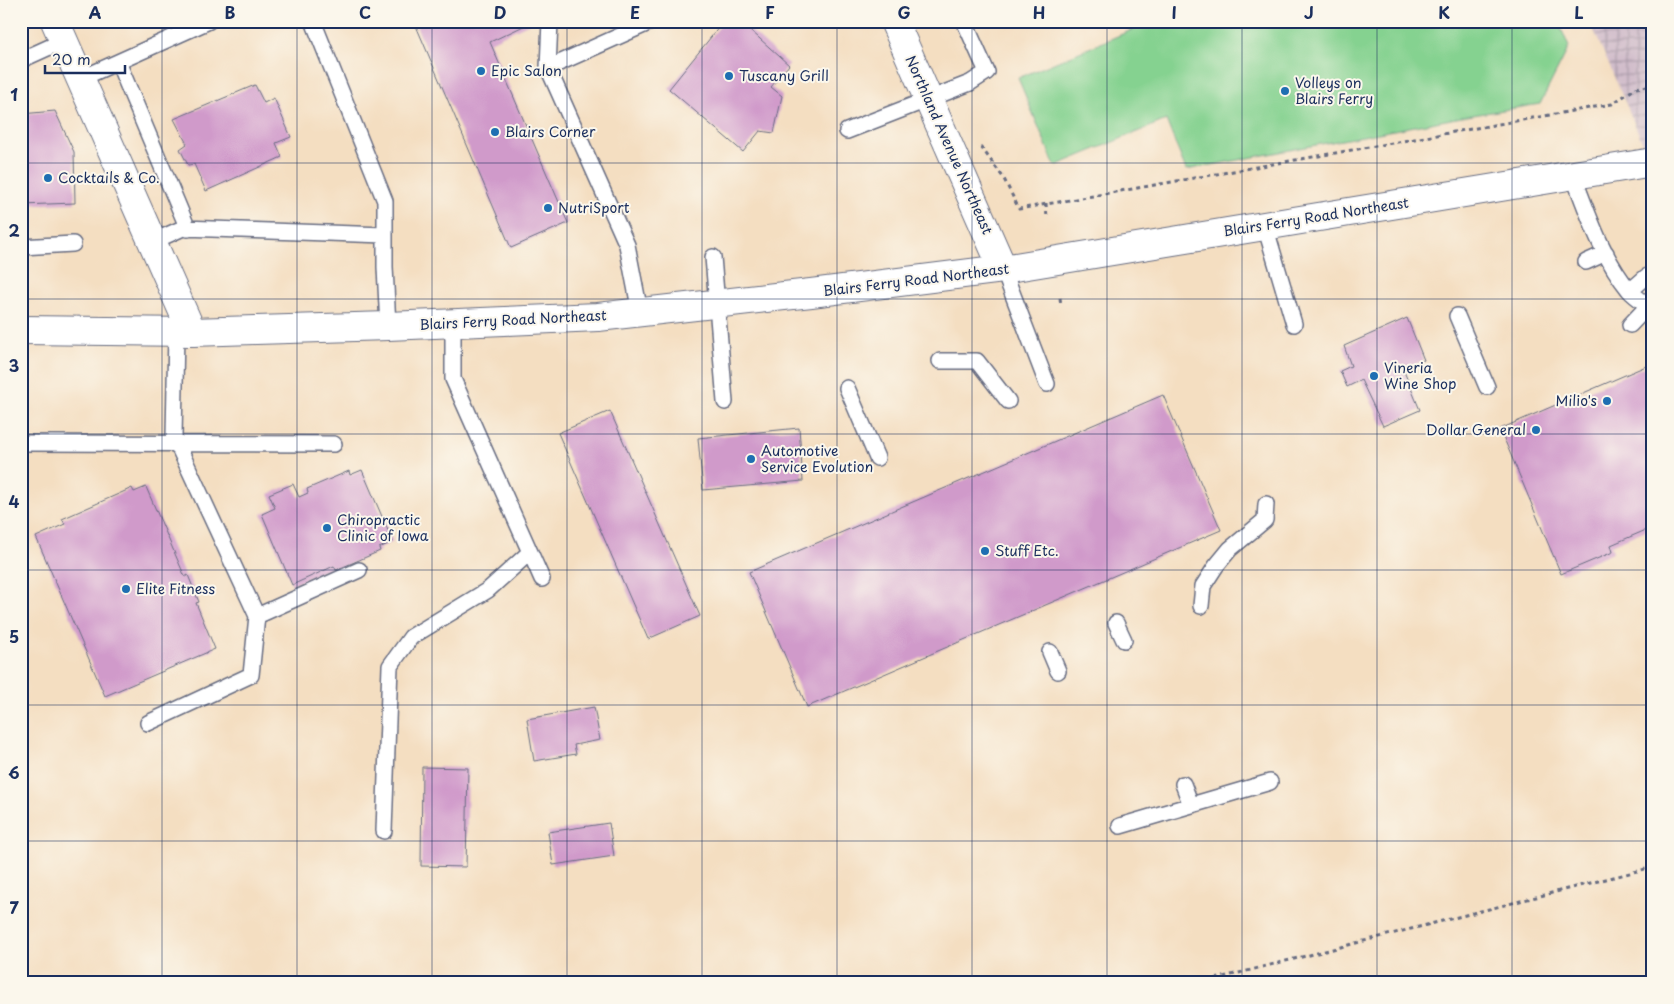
<svg xmlns="http://www.w3.org/2000/svg" width="1674" height="1004" font-family="'Playpen Sans',sans-serif">
<style>
.industrial{fill:url(#industrial-grid)}
.green{fill:#85d290;stroke:#508077}
.building{fill:#d09aca}
.lines{fill:none;stroke-linecap:round;stroke-linejoin:round}
.lane-casing{stroke:#676c81;stroke-width:18}
.street-casing{stroke:#676c81;stroke-width:30}
.secondary-casing{stroke:#676c81;stroke-width:30}
.path{stroke:#676c81;stroke-width:3;stroke-dasharray:4 4;stroke-linecap:butt}
.lane{stroke:#fff;stroke-width:15}
.street{stroke:#fff;stroke-width:28}
.secondary{stroke:#fff;stroke-width:28}
.grid{fill:none;stroke:#1b2f5e;stroke-width:1;stroke-opacity:0.55}
.poi-dot{fill:#1f6fb2;stroke:#fbf7ec;stroke-width:2}
.labels{text-anchor:middle;stroke-width:4;stroke-linejoin:round;paint-order:stroke}
.poi-label{font-size:14px;fill:#1b2f5e;stroke:#fbf7ec;text-anchor:start}
.street-label{font-size:14px;fill:#1b2f5e;stroke:#fbf7ec}
.neatline{fill:none;stroke:#1b2f5e;stroke-width:2}
.grid-label{font-size:16px;text-anchor:middle;font-weight:bold;fill:#1b2f5e}
</style>
<defs>
<pattern id="industrial-grid" width="8" height="8" patternUnits="userSpaceOnUse" patternTransform="scale(1.25)"><rect width="8" height="8" fill="#d1bdcb"/><path d="M0 4h8M4 0v8" fill="none" stroke="#a99aa8"/></pattern>
</defs>
<rect width="100%" height="100%" fill="#fbf7ec"/>
<filter id="ink" filterUnits="userSpaceOnUse"><feTurbulence type="fractalNoise" baseFrequency=".02" numOctaves="2"/><feDisplacementMap in="SourceGraphic" scale="10" xChannelSelector="R" yChannelSelector="G"/><feConvolveMatrix kernelMatrix="1 2 1 2 8 2 1 2 1" color-interpolation-filters="sRGB"/></filter>
<filter id="wash" filterUnits="userSpaceOnUse"><feTurbulence type="fractalNoise" baseFrequency=".0096" numOctaves="4" result="noise"/><feDisplacementMap in="SourceGraphic" scale="20" xChannelSelector="R" yChannelSelector="G"/><feGaussianBlur stdDeviation="1.12" result="paint"/><feColorMatrix in="noise" values="0 0 0 0 0 0 0 0 0 0 0 0 0 0 0 0 0 1.4 0 .05"/><feComposite in="paint" operator="in"/></filter>
<g filter="url(#wash)">
<rect width="100%" height="100%" fill="#f4dec1"/>
<!-- industrial -->
<path class="industrial" d="M 1590,21 L 1653,21 L 1653,162 L 1651,162 Z"/>
<!-- green -->
<path class="green" d="M 1153,21 L 1558,21 L 1569,47 L 1540,104 L 1467,116 L 1186,170 L 1166,120 L 1055,166 L 1018,78 Z"/>
<g id="blocks">
<!-- building -->
<path class="building" d="M 414,21 L 534,21 L 490,42 L 568,223 L 511,248 Z
M 724,21 L 740,21 L 789,65 L 771,87 L 782,96 L 774,133 L 760,131 L 743,152 L 669,89 Z
M 255,85 L 264,103 L 274,98 L 291,137 L 276,143 L 282,157 L 206,191 L 194,164 L 188,165 L 180,149 L 187,144 L 174,119 Z
M 55,111 L 74,152 L 75,203 L 21,205 L 21,114 Z
M 1407,318 L 1424,360 L 1403,369 L 1420,410 L 1383,426 L 1361,380 L 1347,387 L 1340,371 L 1351,366 L 1344,346 Z
M 1653,363 L 1653,527 L 1611,545 L 1613,552 L 1561,574 L 1500,429 Z
M 1163,395 L 1221,530 L 807,707 L 749,572 Z
M 610,411 L 700,616 L 648,639 L 558,433 Z
M 799,428 L 803,481 L 703,490 L 698,438 Z
M 362,470 L 393,542 L 379,548 L 380,551 L 336,570 L 334,566 L 292,585 L 262,514 L 275,508 L 269,494 L 293,484 L 299,497 L 308,493 L 307,489 L 349,471 L 350,475 Z
M 146,487 L 185,577 L 188,575 L 199,602 L 196,603 L 215,649 L 105,696 L 36,537 L 65,524 L 62,519 L 132,488 L 134,492 Z
M 594,707 L 600,740 L 574,745 L 576,754 L 534,761 L 527,719 Z
M 422,767 L 468,768 L 466,867 L 421,866 Z
M 609,823 L 614,856 L 553,865 L 548,832 Z"/>
</g>
</g>
<g filter="url(#ink)">
<use href="#blocks" fill-opacity="0" stroke="#676c81" stroke-width="1"/>
<g class="lines">
<!-- lane casing -->
<g class="lane-casing">
<path id="lane" d="M 313,21 L 385,201 L 385,267 L 388,326
M 21,60 L 63,41
M 118,62 L 188,229
M 548,68 L 550,21
M 80,79 L 209,21
M 847,131 L 970,83 L 987,72 L 964,21
M 1573,175 C 1588,214 1602,257 1629,290 C 1635,297 1645,303 1653,309
M 1265,226 L 1294,324
M 152,242 L 183,228 L 385,235
M 21,247 L 73,244
M 713,257 L 725,402
M 1586,262 L 1606,253
M 1003,269 L 1047,384
M 1630,291 L 1646,277 L 1653,274
M 640,312 L 627,245 L 548,68 L 653,21
M 1457,316 L 1487,387
M 453,323 L 453,379 L 542,579
M 1630,325 L 1648,306
M 940,361 L 977,361 L 1008,401
M 847,388 L 877,458
M 21,443 L 334,444
M 1201,606 L 1203,586 L 1216,566 L 1230,549 L 1265,520 L 1266,504
M 257,616 L 359,570
M 1116,623 L 1124,640
M 1050,652 L 1058,671
M 148,723 L 251,675 L 257,616 L 174,437 L 176,332
M 1183,784 L 1191,805
M 1120,826 L 1270,782
M 384,831 L 390,666 L 411,637 L 488,590 L 530,552"/>
</g>
<!-- street casing -->
<g class="street-casing">
<path id="street" d="M 55,21 L 192,332
M 894,21 L 1003,269"/>
</g>
<!-- secondary casing -->
<g class="secondary-casing">
<path id="secondary" d="M 21,330 L 192,332 L 388,326 L 598,317 L 811,293 L 1003,269 L 1653,162"/>
</g>
<!-- path -->
<path class="path" d="M 981,147 L 1003,177 L 1019,209 L 1612,104 L 1636,88 L 1653,85
M 1046,203 L 1047,219
M 1060,298 L 1061,305
M 1200,983 L 1653,867"/>
<!-- lane -->
<use href="#lane" class="lane"/>
<!-- street -->
<use href="#street" class="street"/>
<!-- secondary -->
<use href="#secondary" class="secondary"/>
</g>
</g>
<!-- grid -->
<path class="grid" d="M 162,21 L 162,983M 297,21 L 297,983M 432,21 L 432,983M 567,21 L 567,983M 702,21 L 702,983M 837,21 L 837,983M 972,21 L 972,983M 1107,21 L 1107,983M 1242,21 L 1242,983M 1377,21 L 1377,983M 1512,21 L 1512,983M 21,163 L 1653,163M 21,299 L 1653,299M 21,434 L 1653,434M 21,570 L 1653,570M 21,705 L 1653,705M 21,841 L 1653,841"/>
<!-- markers -->
<g class="poi-dot">
<circle cx="481" cy="71" r="5"/>
<circle cx="729" cy="76" r="5"/>
<circle cx="1285" cy="91" r="5"/>
<circle cx="495" cy="132" r="5"/>
<circle cx="48" cy="178" r="5"/>
<circle cx="548" cy="208" r="5"/>
<circle cx="1374" cy="376" r="5"/>
<circle cx="1607" cy="401" r="5"/>
<circle cx="1536" cy="430" r="5"/>
<circle cx="751" cy="459" r="5"/>
<circle cx="327" cy="528" r="5"/>
<circle cx="985" cy="551" r="5"/>
<circle cx="126" cy="589" r="5"/>
</g>
<g class="labels">
<!-- poi labels -->
<g class="poi-label">
<text x="491" y="76">Epic Salon</text>
<text x="739" y="81">Tuscany Grill</text>
<text x="1295" y="88">Volleys on<tspan x="1295" dy="16">Blairs Ferry</tspan></text>
<text x="505" y="137">Blairs Corner</text>
<text x="58" y="183">Cocktails &amp; Co.</text>
<text x="558" y="213">NutriSport</text>
<text x="1384" y="373">Vineria<tspan x="1384" dy="16">Wine Shop</tspan></text>
<text x="1597" y="406" text-anchor="end">Milio's</text>
<text x="1526" y="435" text-anchor="end">Dollar General</text>
<text x="761" y="456">Automotive<tspan x="761" dy="16">Service Evolution</tspan></text>
<text x="337" y="525">Chiropractic<tspan x="337" dy="16">Clinic of Iowa</tspan></text>
<text x="995" y="556">Stuff Etc.</text>
<text x="136" y="594">Elite Fitness</text>
</g>
<!-- street labels -->
<g class="street-label">
<text transform="translate(949 145) rotate(66)" y="5">Northland Avenue Northeast</text>
<text transform="translate(1316 217) rotate(-9)" y="5">Blairs Ferry Road Northeast</text>
<text transform="translate(916 280) rotate(-7)" y="5">Blairs Ferry Road Northeast</text>
<text transform="translate(513 320) rotate(-3)" y="5">Blairs Ferry Road Northeast</text>
</g>
</g>
<!-- margin -->
<rect width="1674" height="1004" fill="none" stroke="#fbf7ec" stroke-width="55"/>
<!-- scale -->
<path d="M45 65v8h80v-8" fill="none" stroke="#1b2f5e" stroke-width="2.5"/>
<text x="52" y="65" font-size="15" fill="#1b2f5e" stroke="#fbf7ec" stroke-width="4" paint-order="stroke">20 m</text>
<rect x="28" y="28" width="1618" height="948" class="neatline"/>
<g class="grid-label">
<text x="95" y="19">A</text>
<text x="230" y="19">B</text>
<text x="365" y="19">C</text>
<text x="500" y="19">D</text>
<text x="635" y="19">E</text>
<text x="770" y="19">F</text>
<text x="904" y="19">G</text>
<text x="1039" y="19">H</text>
<text x="1174" y="19">I</text>
<text x="1309" y="19">J</text>
<text x="1444" y="19">K</text>
<text x="1579" y="19">L</text>
<text x="14" y="101">1</text>
<text x="14" y="237">2</text>
<text x="14" y="372">3</text>
<text x="14" y="508">4</text>
<text x="14" y="643">5</text>
<text x="14" y="779">6</text>
<text x="14" y="914">7</text>
</g>
</svg>
